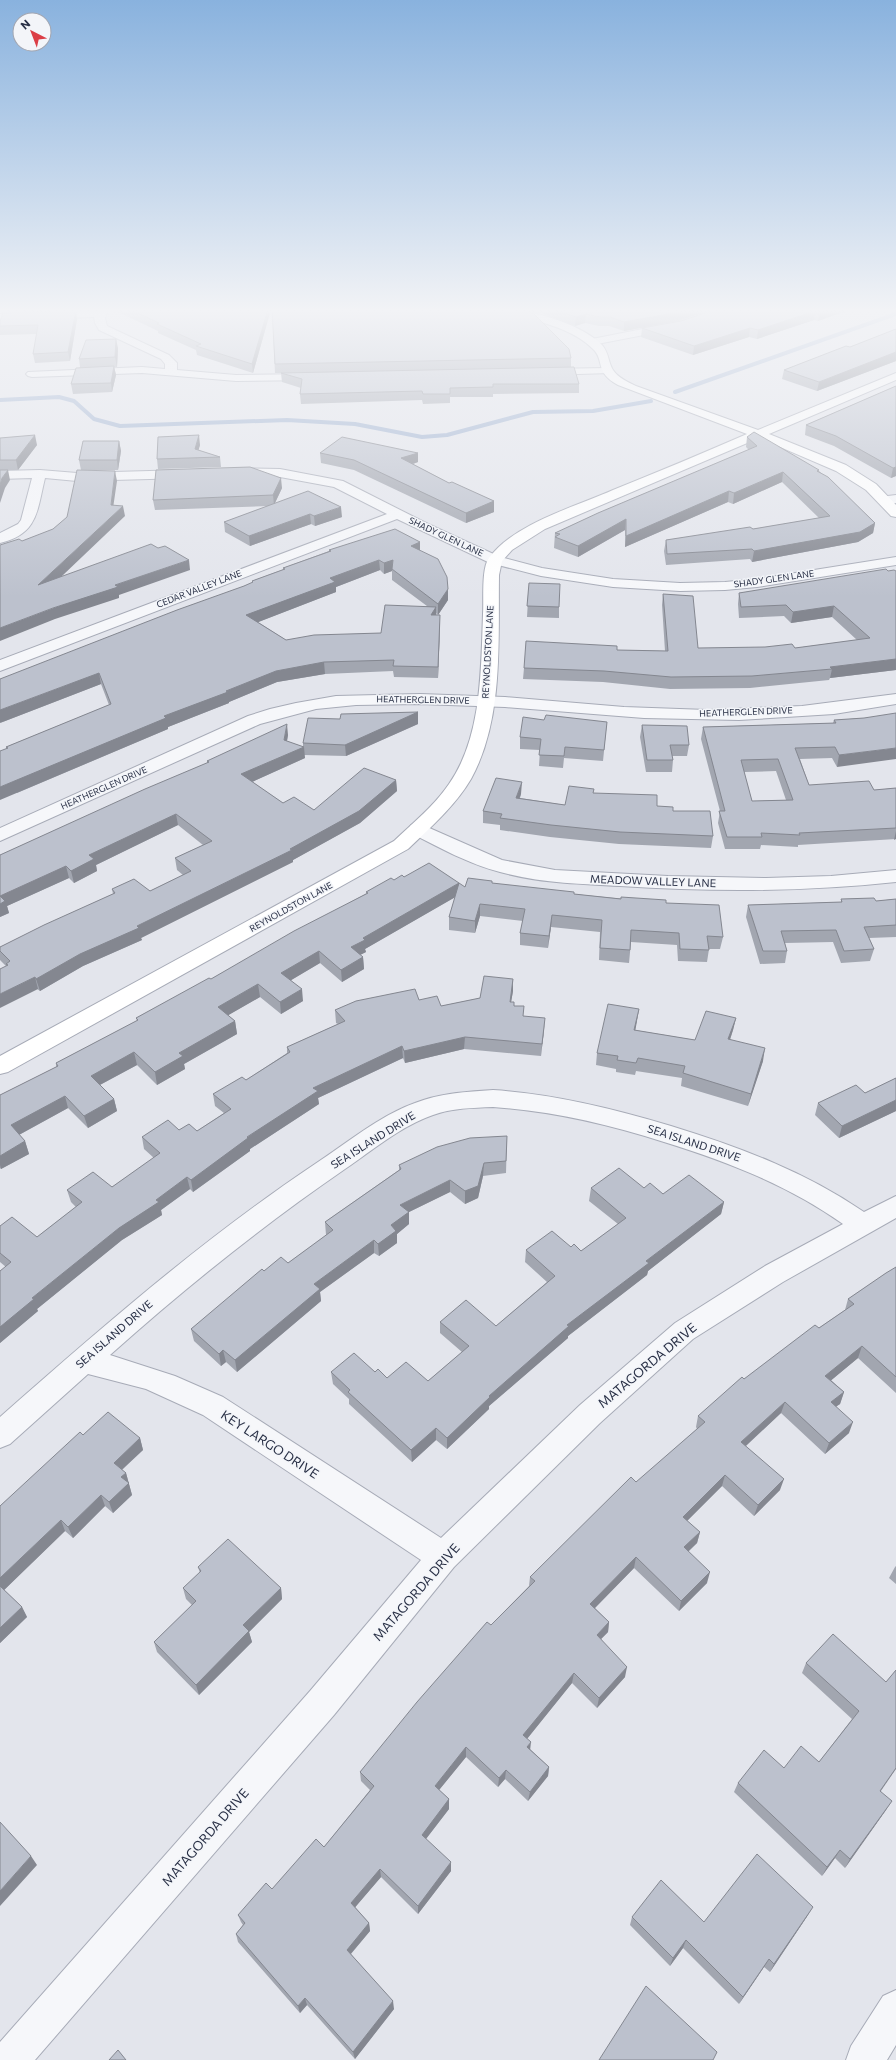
<svg xmlns="http://www.w3.org/2000/svg" width="896" height="2060" font-family="Commissioner,sans-serif">
<style>
.lines{fill:none;stroke-linecap:round;stroke-linejoin:round}
.stream{stroke:#9bafcf;stroke-width:4}
.street-casing{stroke:#a7abb7;stroke-width:2}
.secondary-casing{stroke:#a7abb7;stroke-width:2}
.street{fill:#f6f7fa;fill-rule:evenodd}
.secondary{fill:#fff;fill-rule:evenodd}
.wall{fill:#a2a6b0;fill-rule:evenodd}
.shaded-wall{fill:#848790}
.building{fill:#bcc1cd;stroke:#848790;fill-rule:evenodd}
.labels{text-anchor:middle;stroke-width:3;stroke-linejoin:round;paint-order:stroke}
.far-street-label{font-size:9px;fill:#293046;stroke:#f3f5f9}
.street-label{font-size:11px;fill:#293046;stroke:#f3f5f9}
.near-street-label{font-size:13px;fill:#293046;stroke:#f3f5f9}
</style>
<rect width="100%" height="100%" fill="#e3e5ec"/>
<g class="lines">
<!-- stream -->
<path class="stream" d="M 675,392 L 896,314
M 0,400 L 59,397 L 74,401 L 94,419 L 120,426 L 287,420 L 355,424 L 422,437 L 447,435 L 533,412 L 593,411 L 651,401"/>
<!-- street casing -->
<g class="street-casing">
<path id="street" d="M 98,309 L 108,309 L 105,318 L 107,326 L 169,355 L 177,363 L 177,370 L 236,375 L 312,374 L 318,377 L 312,380 L 236,381 L 142,373 L 32,377 L 28,376 L 26,374 L 28,372 L 142,367 L 165,369 L 165,364 L 161,359 L 99,330 L 95,323 L 94,317 L 0,320 L 0,314 L 97,311 Z
M 718,309 L 733,309 L 732,311 L 680,328 L 592,345 L 587,342 L 592,339 L 678,322 Z
M 607,368 L 613,371 L 611,373 L 546,375 L 540,372 L 546,369 Z
M 236,468 L 280,469 L 343,481 L 426,523 L 500,557 L 542,568 L 613,579 L 680,583 L 725,582 L 757,579 L 896,557 L 896,565 L 757,587 L 725,590 L 680,591 L 613,587 L 541,576 L 490,563 L 397,519 L 0,671 L 0,660 L 387,514 L 334,487 L 280,477 L 231,475 L 229,472 Z
M 40,470 L 77,473 L 186,470 L 193,474 L 186,478 L 77,481 L 45,478 C 37,511 38,534 0,543 L 0,533 L 18,524 L 21,520 L 32,478 L 0,479 L 0,471 Z
M 896,495 L 896,503 L 884,504 L 877,500 L 879,497 Z
M 420,694 L 505,697 L 624,707 L 707,710 L 802,706 L 896,694 L 896,704 L 834,714 L 739,720 L 644,718 L 505,707 L 420,704 L 356,705 L 316,709 L 260,724 L 0,841 L 0,828 L 248,716 L 270,709 L 296,703 L 336,696 Z
M 418,823 L 502,860 L 555,870 L 668,876 L 766,878 L 831,876 L 896,870 L 896,882 C 804,892 712,892 620,886 C 580,884 539,883 500,872 C 469,864 440,848 411,833 L 409,829 L 411,825 Z
M 493,1090 C 554,1094 612,1108 671,1126 C 739,1147 804,1171 864,1212 L 896,1196 L 896,1218 L 783,1282 L 693,1339 L 600,1423 L 454,1567 L 334,1715 L 35,2060 L 0,2060 L 0,2042 L 310,1691 L 421,1560 L 203,1415 L 146,1389 L 88,1374 L 10,1444 L 0,1448 L 0,1417 C 101,1328 203,1239 315,1164 C 347,1143 379,1116 415,1103 C 440,1093 466,1092 493,1090 ZM 493,1107 C 552,1111 608,1124 664,1142 C 728,1162 788,1185 843,1224 L 765,1266 L 675,1323 L 580,1405 L 441,1538 L 223,1397 L 175,1376 L 110,1355 C 185,1288 262,1226 345,1169 C 373,1150 401,1126 433,1115 C 451,1108 473,1108 493,1107 Z
M 896,1990 L 896,2045 L 887,2060 L 846,2060 L 851,2046 L 883,1996 Z"/>
</g>
<!-- secondary casing -->
<g class="secondary-casing">
<path id="secondary" d="M 502,309 C 530,309 582,324 602,345 C 609,353 608,362 613,370 C 618,378 628,382 636,386 L 758,430 L 896,373 L 896,380 L 769,434 L 846,465 L 876,484 L 896,505 L 896,517 L 891,516 L 866,490 L 836,471 L 759,438 L 545,529 L 512,550 L 502,561 L 499,575 C 498,641 504,719 471,779 C 455,806 430,828 408,849 L 8,1072 L 0,1074 L 0,1056 L 394,841 C 413,823 434,806 449,784 C 482,737 481,670 483,614 C 484,601 481,568 489,558 C 515,523 575,507 613,490 C 658,472 703,453 747,434 L 618,385 C 594,372 605,360 593,349 C 570,326 533,321 503,311 Z"/>
</g>
<!-- street -->
<use href="#street" class="street"/>
<!-- secondary -->
<use href="#secondary" class="secondary"/>
</g>
<!-- wall -->
<path class="wall" d="M 7,309 L 79,309 L 79,310 L 7,312 Z
M 112,309 L 271,309 L 253,373 L 197,355 L 196,350 L 158,333 L 158,331 Z
M 272,309 L 713,309 L 678,321 L 624,331 L 609,326 L 599,326 L 585,323 L 575,326 L 541,313 L 531,312 L 571,358 L 571,367 L 579,384 L 579,393 L 493,394 L 493,397 L 450,397 L 450,403 L 423,404 L 422,400 L 301,404 L 300,394 L 301,388 L 282,382 L 281,373 L 275,373 Z
M 717,309 L 851,309 L 818,321 L 814,320 L 757,339 L 749,337 L 693,355 L 641,337 L 642,328 L 681,321 Z
M 76,310 L 77,319 L 70,361 L 35,363 L 33,354 L 37,334 L 0,335 L 0,321 Z
M 896,329 L 896,361 L 817,391 L 782,379 L 784,370 L 850,347 Z
M 118,348 L 117,367 L 114,367 L 116,375 L 112,392 L 73,394 L 71,384 L 80,367 L 79,359 Z
M 896,386 L 896,476 L 891,478 L 834,446 L 805,435 L 806,425 Z
M 747,437 L 819,471 L 875,523 L 873,533 L 858,542 L 752,562 L 750,559 L 666,565 L 664,551 L 666,540 L 753,529 L 819,518 L 782,482 L 733,504 L 728,502 L 625,547 L 625,530 L 578,557 L 554,548 L 555,533 L 749,450 L 746,447 Z
M 0,438 L 37,445 L 18,470 L 0,470 Z
M 119,441 L 121,451 L 118,470 L 81,470 L 79,460 Z
M 200,445 L 198,450 L 220,457 L 221,467 L 158,469 L 157,459 Z
M 320,453 L 418,453 L 418,462 L 413,464 L 449,483 L 494,501 L 494,512 L 466,523 L 354,470 L 321,463 Z
M 282,488 L 275,503 L 342,517 L 315,526 L 311,524 L 250,546 L 225,532 L 224,522 L 269,506 L 155,510 L 153,500 Z
M 420,542 L 420,550 L 448,600 L 438,615 L 436,613 L 440,626 L 438,678 L 394,677 L 393,671 L 325,674 L 277,682 L 229,702 L 229,703 L 168,727 L 168,729 L 17,793 L 6,747 L 109,705 L 101,684 L 0,723 L 244,586 L 252,583 L 252,581 L 284,569 L 283,568 L 329,551 L 329,550 ZM 380,570 L 384,574 L 392,571 L 392,580 L 427,606 L 381,633 L 286,640 L 258,622 L 336,592 L 336,587 Z
M 888,571 L 896,571 L 896,670 L 830,678 L 829,680 L 750,688 L 670,689 L 603,682 L 523,679 L 524,668 L 617,650 L 665,651 L 662,605 L 663,594 L 698,648 L 795,648 L 857,640 L 832,617 L 791,623 L 784,616 L 739,618 L 738,604 L 739,593 Z
M 529,583 L 559,607 L 559,618 L 527,617 Z
M 418,712 L 418,724 L 346,756 L 304,755 L 305,758 L 252,782 L 283,803 L 314,810 L 396,780 L 397,791 L 360,823 L 293,860 L 293,862 L 141,938 L 142,940 L 83,966 L 40,991 L 6,966 L 0,960 L 0,947 L 113,894 L 112,889 L 150,891 L 183,875 L 177,870 L 175,858 L 203,845 L 178,825 L 96,865 L 97,871 L 74,883 L 69,878 L 7,906 L 9,913 L 0,917 L 0,855 L 207,763 L 207,761 L 288,735 L 287,741 L 303,747 L 303,743 L 340,719 Z
M 864,718 L 837,767 L 832,758 L 800,759 L 809,785 L 874,790 L 896,788 L 896,839 L 798,845 L 798,847 L 761,845 L 760,849 L 725,849 L 718,823 L 720,811 L 701,739 L 703,727 L 833,723 L 834,720 ZM 776,771 L 786,800 L 752,801 L 744,772 Z
M 544,720 L 607,722 L 603,761 L 564,758 L 563,768 L 539,766 L 540,750 L 520,749 L 520,737 Z
M 642,725 L 689,745 L 687,756 L 672,756 L 673,760 L 672,772 L 646,772 L 640,737 Z
M 594,793 L 657,806 L 673,811 L 713,836 L 711,848 L 619,844 L 550,837 L 500,830 L 500,825 L 483,823 L 483,811 L 521,794 L 520,798 L 565,805 Z
M 404,877 L 465,887 L 492,883 L 574,894 L 666,903 L 723,937 L 720,949 L 709,949 L 707,962 L 678,961 L 677,945 L 631,942 L 629,963 L 599,960 L 600,932 L 551,927 L 548,948 L 520,945 L 520,933 L 523,921 L 480,916 L 475,933 L 449,930 L 449,917 L 455,897 L 365,949 L 366,952 L 360,955 L 363,957 L 364,969 L 342,982 L 320,963 L 291,980 L 303,1001 L 281,1014 L 260,997 L 228,1015 L 235,1021 L 237,1034 L 184,1064 L 185,1069 L 157,1085 L 137,1065 L 100,1085 L 114,1099 L 117,1111 L 88,1128 L 68,1108 L 19,1135 L 25,1141 L 29,1154 L 1,1169 L 0,1168 L 0,1095 L 56,1067 L 56,1063 L 137,1021 L 136,1018 L 211,979 L 367,893 L 366,892 L 394,880 Z
M 841,899 L 876,901 L 896,899 L 896,937 L 869,938 L 874,949 L 870,961 L 841,963 L 833,942 L 785,943 L 787,951 L 785,963 L 760,964 L 746,917 L 748,905 L 841,902 Z
M 513,979 L 513,991 L 511,1002 L 523,1016 L 544,1030 L 541,1056 L 464,1049 L 405,1063 L 403,1058 L 318,1098 L 319,1104 L 250,1149 L 250,1151 L 193,1192 L 190,1189 L 161,1210 L 162,1215 L 122,1240 L 37,1309 L 38,1311 L 0,1343 L 0,1271 L 6,1267 L 0,1262 L 0,1226 L 37,1237 L 76,1207 L 71,1202 L 67,1190 L 112,1187 L 154,1158 L 144,1149 L 142,1137 L 179,1130 L 197,1131 L 224,1113 L 215,1106 L 213,1094 L 246,1080 L 287,1053 L 287,1047 L 338,1024 L 336,1023 L 335,1010 L 419,1000 L 441,1006 L 480,998 Z
M 639,1009 L 635,1030 L 695,1040 L 736,1018 L 733,1030 L 730,1040 L 763,1061 L 748,1106 L 681,1086 L 682,1078 L 636,1071 L 635,1075 L 616,1072 L 616,1069 L 596,1065 L 597,1053 Z
M 896,1078 L 896,1111 L 839,1138 L 815,1115 L 818,1103 L 865,1093 Z
M 507,1136 L 506,1173 L 483,1176 L 478,1198 L 465,1204 L 450,1192 L 409,1212 L 409,1224 L 397,1234 L 397,1243 L 379,1256 L 374,1253 L 320,1292 L 321,1301 L 237,1372 L 226,1362 L 221,1366 L 194,1341 L 191,1329 L 264,1271 L 288,1263 L 327,1235 L 326,1235 L 325,1222 L 399,1170 L 399,1165 Z
M 591,1188 L 644,1188 L 663,1194 L 724,1202 L 721,1214 L 648,1271 L 647,1275 L 568,1336 L 568,1338 L 489,1406 L 489,1409 L 447,1449 L 436,1440 L 412,1462 L 349,1404 L 349,1399 L 333,1384 L 331,1372 L 375,1372 L 387,1378 L 428,1381 L 462,1352 L 440,1333 L 440,1322 L 496,1326 L 547,1282 L 525,1262 L 526,1250 L 571,1247 L 581,1251 L 618,1224 L 589,1201 Z
M 896,1267 L 896,1393 L 858,1358 L 831,1380 L 844,1392 L 840,1404 L 836,1406 L 849,1433 L 825,1454 L 781,1413 L 746,1446 L 780,1490 L 754,1516 L 722,1486 L 687,1521 L 700,1532 L 697,1543 L 688,1552 L 707,1583 L 679,1611 L 634,1568 L 595,1608 L 609,1622 L 608,1632 L 601,1639 L 625,1677 L 597,1708 L 572,1683 L 527,1739 L 530,1749 L 549,1767 L 548,1776 L 528,1801 L 505,1779 L 498,1787 L 466,1757 L 439,1790 L 449,1799 L 449,1809 L 426,1839 L 451,1871 L 418,1914 L 381,1877 L 355,1907 L 369,1923 L 370,1931 L 351,1954 L 394,2009 L 355,2059 L 307,2005 L 300,2013 L 238,1942 L 236,1934 L 243,1925 L 241,1922 L 238,1915 L 272,1889 L 324,1847 L 370,1790 L 361,1781 L 360,1772 L 491,1625 L 529,1586 L 530,1577 L 697,1429 L 696,1427 L 698,1416 L 744,1379 L 845,1310 L 848,1299 Z
M 83,1435 L 140,1438 L 143,1450 L 122,1470 L 126,1473 L 132,1495 L 113,1513 L 105,1506 L 73,1538 L 65,1531 L 4,1590 L 22,1607 L 27,1617 L 0,1643 L 0,1506 Z
M 896,1566 L 896,1584 L 889,1578 L 895,1567 Z
M 198,1567 L 281,1588 L 282,1599 L 249,1632 L 252,1642 L 199,1695 L 157,1652 L 154,1642 L 192,1605 L 186,1599 L 183,1588 L 200,1573 Z
M 806,1663 L 886,1682 L 896,1670 L 896,1769 L 881,1791 L 886,1810 L 845,1868 L 835,1858 L 822,1876 L 734,1792 L 738,1783 L 784,1768 L 819,1762 L 852,1719 L 802,1673 Z
M 808,1915 L 770,1972 L 764,1967 L 739,2004 L 683,1948 L 670,1966 L 630,1925 L 632,1917 L 704,1922 Z"/>
<!-- shaded-wall -->
<path class="shaded-wall" d="M 268,309 L 271,309 L 253,373 L 252,364 Z
M 687,309 L 713,309 L 678,321 L 624,331 L 624,322 Z
M 829,309 L 851,309 L 818,321 L 819,312 Z
M 76,310 L 77,319 L 70,361 L 68,352 Z
M 815,311 L 814,320 L 757,339 L 758,330 Z
M 586,314 L 585,323 L 575,326 L 576,317 Z
M 750,328 L 749,337 L 693,355 L 694,346 Z
M 116,339 L 118,348 L 117,367 L 115,357 Z
M 896,352 L 896,361 L 817,391 L 819,382 Z
M 114,366 L 116,375 L 112,392 L 111,383 Z
M 35,435 L 37,445 L 18,470 L 16,460 Z
M 199,435 L 200,445 L 196,459 L 195,449 Z
M 119,441 L 121,451 L 118,470 L 117,460 Z
M 418,453 L 418,462 L 401,468 L 401,458 Z
M 896,467 L 896,476 L 891,478 L 893,468 Z
M 8,470 L 10,480 L 5,488 L 0,503 L 0,485 L 2,478 Z
M 115,471 L 117,481 L 112,515 L 111,505 Z
M 783,472 L 782,482 L 733,504 L 734,493 Z
M 281,478 L 282,488 L 274,505 L 273,495 Z
M 729,491 L 728,502 L 625,547 L 626,536 Z
M 494,501 L 494,512 L 466,523 L 466,513 Z
M 123,506 L 125,516 L 41,596 L 38,585 Z
M 341,507 L 342,517 L 315,526 L 314,516 Z
M 310,514 L 311,524 L 250,546 L 249,536 Z
M 626,519 L 625,530 L 578,557 L 578,546 Z
M 875,523 L 873,533 L 858,542 L 752,562 L 754,551 Z
M 420,542 L 420,553 L 411,546 Z
M 189,560 L 190,570 L 119,595 L 119,598 L 55,619 L 0,641 L 0,628 L 115,585 Z
M 379,560 L 380,570 L 336,587 L 336,592 L 248,626 L 246,615 L 330,578 Z
M 393,560 L 392,571 L 384,574 L 384,563 Z
M 448,589 L 448,600 L 438,615 L 438,604 Z
M 834,606 L 832,617 L 791,623 L 793,612 Z
M 436,607 L 436,618 L 431,615 Z
M 440,615 L 440,626 L 438,678 L 438,667 Z
M 896,659 L 896,670 L 830,678 L 832,669 L 830,667 Z
M 324,662 L 325,674 L 277,682 L 229,702 L 229,703 L 168,727 L 168,729 L 0,800 L 0,787 L 164,716 L 276,671 Z
M 99,673 L 101,684 L 0,723 L 0,710 Z
M 418,712 L 418,724 L 346,756 L 345,745 Z
M 287,724 L 288,735 L 285,751 L 284,740 Z
M 304,747 L 305,758 L 243,786 L 241,774 Z
M 896,748 L 896,759 L 837,767 L 839,755 Z
M 396,780 L 397,791 L 360,823 L 293,860 L 293,862 L 141,938 L 142,940 L 83,966 L 40,991 L 36,979 L 80,954 L 137,926 L 290,849 Z
M 522,782 L 521,794 L 515,810 L 516,798 Z
M 176,814 L 178,825 L 96,865 L 97,871 L 74,883 L 71,871 L 89,855 Z
M 896,831 L 896,839 L 894,840 Z
M 66,866 L 69,878 L 7,906 L 9,913 L 0,917 L 0,896 Z
M 459,883 L 459,895 L 365,949 L 366,952 L 352,959 L 351,947 L 363,938 Z
M 480,904 L 480,916 L 475,933 L 475,921 Z
M 552,915 L 551,927 L 548,948 L 549,936 Z
M 319,951 L 320,963 L 283,985 L 281,973 Z
M 363,957 L 364,969 L 342,982 L 341,970 Z
M 35,977 L 38,989 L 0,1008 L 0,994 Z
M 513,979 L 513,991 L 509,1014 L 510,1002 Z
M 258,984 L 260,997 L 220,1020 L 218,1007 Z
M 302,989 L 303,1001 L 281,1014 L 280,1002 Z
M 639,1009 L 637,1021 L 633,1043 L 634,1030 Z
M 545,1018 L 544,1030 L 541,1056 L 542,1044 Z
M 736,1018 L 733,1030 L 726,1051 L 728,1039 Z
M 235,1021 L 237,1034 L 184,1064 L 185,1069 L 157,1085 L 155,1072 L 179,1053 Z
M 465,1037 L 464,1049 L 405,1063 L 404,1051 Z
M 402,1046 L 403,1058 L 318,1098 L 319,1104 L 250,1149 L 250,1151 L 193,1192 L 191,1180 L 313,1088 Z
M 765,1048 L 763,1061 L 748,1106 L 751,1094 Z
M 134,1052 L 137,1065 L 94,1088 L 91,1076 Z
M 65,1096 L 68,1108 L 15,1137 L 11,1125 Z
M 114,1099 L 117,1111 L 88,1128 L 84,1116 Z
M 896,1100 L 896,1111 L 839,1138 L 842,1126 Z
M 25,1141 L 29,1154 L 1,1169 L 0,1165 L 0,1156 Z
M 484,1163 L 483,1176 L 478,1198 L 465,1204 L 465,1191 Z
M 187,1177 L 190,1189 L 161,1210 L 162,1215 L 122,1240 L 37,1309 L 38,1311 L 0,1343 L 0,1327 L 32,1298 L 119,1228 L 156,1200 Z
M 450,1180 L 450,1192 L 409,1212 L 409,1224 L 397,1234 L 397,1243 L 379,1256 L 378,1244 L 391,1225 L 400,1205 Z
M 724,1202 L 721,1214 L 648,1271 L 647,1275 L 568,1336 L 568,1338 L 489,1406 L 489,1409 L 447,1449 L 447,1438 L 489,1396 L 567,1325 L 646,1261 Z
M 374,1240 L 374,1253 L 320,1292 L 321,1301 L 237,1372 L 235,1360 L 314,1284 Z
M 862,1346 L 858,1358 L 822,1388 L 825,1376 Z
M 223,1350 L 226,1362 L 221,1366 L 219,1354 Z
M 844,1392 L 840,1404 L 827,1413 L 831,1402 Z
M 785,1402 L 781,1413 L 738,1453 L 741,1442 Z
M 853,1422 L 849,1433 L 825,1454 L 829,1443 Z
M 436,1428 L 436,1440 L 412,1462 L 411,1450 Z
M 140,1438 L 143,1450 L 117,1474 L 114,1463 Z
M 126,1473 L 132,1495 L 113,1513 L 109,1502 L 121,1477 Z
M 725,1475 L 722,1486 L 680,1528 L 683,1517 Z
M 784,1479 L 780,1490 L 754,1516 L 758,1505 Z
M 101,1495 L 105,1506 L 73,1538 L 68,1527 Z
M 61,1520 L 65,1531 L 1,1593 L 0,1591 L 0,1578 Z
M 700,1532 L 697,1543 L 681,1558 L 684,1547 Z
M 636,1557 L 634,1568 L 589,1614 L 590,1604 Z
M 710,1572 L 707,1583 L 679,1611 L 681,1601 Z
M 281,1588 L 282,1599 L 249,1632 L 252,1642 L 199,1695 L 196,1685 L 243,1625 Z
M 22,1607 L 27,1617 L 0,1643 L 0,1628 Z
M 609,1622 L 608,1632 L 595,1645 L 597,1635 Z
M 627,1667 L 625,1677 L 597,1708 L 599,1698 Z
M 574,1673 L 572,1683 L 522,1745 L 523,1735 Z
M 531,1742 L 530,1751 L 527,1747 Z
M 466,1747 L 466,1757 L 435,1795 L 435,1786 Z
M 549,1767 L 548,1776 L 528,1801 L 530,1792 Z
M 506,1770 L 505,1779 L 498,1787 L 499,1778 Z
M 449,1799 L 449,1809 L 422,1844 L 422,1835 Z
M 892,1801 L 886,1810 L 845,1868 L 850,1859 Z
M 840,1850 L 835,1858 L 822,1876 L 827,1867 Z
M 31,1856 L 37,1865 L 0,1906 L 0,1891 Z
M 451,1862 L 451,1871 L 418,1914 L 418,1906 Z
M 380,1869 L 381,1877 L 352,1911 L 351,1903 Z
M 813,1907 L 808,1915 L 770,1972 L 774,1964 Z
M 369,1923 L 370,1931 L 348,1957 L 347,1950 Z
M 686,1940 L 683,1948 L 670,1966 L 673,1958 Z
M 769,1959 L 764,1967 L 739,2004 L 743,1997 Z
M 305,1998 L 307,2005 L 300,2013 L 298,2006 Z
M 393,2001 L 394,2009 L 355,2059 L 353,2052 Z"/>
<!-- building -->
<path class="building" d="M 129,309 L 268,309 L 252,364 L 196,346 L 201,344 L 157,324 L 159,323 Z
M 272,309 L 521,309 L 533,313 L 569,349 L 571,358 L 275,364 Z
M 553,309 L 687,309 L 679,312 L 624,322 L 610,317 L 600,317 L 586,314 L 576,317 Z
M 717,309 L 829,309 L 819,312 L 815,311 L 758,330 L 750,328 L 694,346 L 642,328 L 681,321 Z
M 76,310 L 68,352 L 33,354 L 38,325 L 0,326 L 0,321 L 3,313 Z
M 896,329 L 896,352 L 819,382 L 784,370 L 846,346 L 850,347 Z
M 116,339 L 115,357 L 79,359 L 86,340 Z
M 114,366 L 111,383 L 71,384 L 76,368 Z
M 574,367 L 579,384 L 493,384 L 493,387 L 450,388 L 450,394 L 423,394 L 422,391 L 300,394 L 302,379 L 281,373 Z
M 896,386 L 896,467 L 893,468 L 836,436 L 806,425 Z
M 754,432 L 819,470 L 817,471 L 828,477 L 875,523 L 860,532 L 754,551 L 752,549 L 667,554 L 666,540 L 750,527 L 753,529 L 830,516 L 783,472 L 734,493 L 729,491 L 626,536 L 626,519 L 578,546 L 555,537 L 560,534 L 555,533 L 598,513 L 757,446 L 747,437 Z
M 35,435 L 16,460 L 0,460 L 0,438 Z
M 199,435 L 195,449 L 220,457 L 157,459 L 158,437 Z
M 342,437 L 418,453 L 401,458 L 449,483 L 452,482 L 494,501 L 466,513 L 354,460 L 320,453 Z
M 83,441 L 119,441 L 117,460 L 79,460 Z
M 250,467 L 281,478 L 273,495 L 153,500 L 156,470 Z
M 0,470 L 8,470 L 2,478 L 0,485 Z
M 77,470 L 115,471 L 111,505 L 123,506 L 38,585 L 151,544 L 158,548 L 165,546 L 189,560 L 115,585 L 118,587 L 53,608 L 0,628 L 0,545 L 19,539 L 22,541 L 53,529 L 67,517 Z
M 308,491 L 341,507 L 314,516 L 310,514 L 249,536 L 224,522 Z
M 395,529 L 420,542 L 411,546 L 438,559 L 447,577 L 448,589 L 438,604 L 392,569 L 393,560 L 384,563 L 379,560 L 330,578 L 335,582 L 246,615 L 286,640 L 314,635 L 381,633 L 385,605 L 436,607 L 431,615 L 440,615 L 438,667 L 393,666 L 394,660 L 324,662 L 276,671 L 226,691 L 228,692 L 164,716 L 166,718 L 0,787 L 0,751 L 8,748 L 6,747 L 111,704 L 99,673 L 0,710 L 0,679 L 177,610 L 244,586 L 253,582 L 252,581 L 285,569 L 283,568 L 331,551 L 329,550 Z
M 886,569 L 888,571 L 894,570 L 896,571 L 896,659 L 830,667 L 832,669 L 752,676 L 671,677 L 604,671 L 524,668 L 526,641 L 617,646 L 617,650 L 668,651 L 663,594 L 693,596 L 698,648 L 765,647 L 792,644 L 795,648 L 870,638 L 834,606 L 793,612 L 786,605 L 741,607 L 739,593 Z
M 529,583 L 560,584 L 559,607 L 527,606 Z
M 418,712 L 345,745 L 303,743 L 308,718 L 340,719 L 341,714 Z
M 896,713 L 896,748 L 839,755 L 835,747 L 795,748 L 809,785 L 869,781 L 874,790 L 896,788 L 896,828 L 799,833 L 800,835 L 761,833 L 762,837 L 727,837 L 719,811 L 725,811 L 703,727 L 836,723 L 834,720 L 864,718 ZM 778,759 L 793,800 L 752,801 L 741,760 Z
M 546,715 L 607,722 L 604,750 L 565,747 L 564,756 L 539,755 L 541,739 L 520,737 L 523,717 L 544,720 Z
M 287,724 L 284,740 L 304,747 L 241,774 L 283,803 L 294,797 L 314,810 L 364,768 L 396,780 L 359,811 L 290,849 L 292,850 L 137,926 L 139,928 L 80,954 L 36,979 L 35,977 L 0,994 L 0,969 L 8,965 L 6,964 L 10,961 L 0,951 L 0,947 L 44,925 L 115,893 L 112,889 L 134,879 L 150,891 L 191,871 L 175,858 L 212,841 L 176,814 L 89,855 L 94,859 L 71,871 L 66,866 L 0,896 L 0,855 L 145,789 L 209,762 L 207,761 Z
M 642,725 L 687,726 L 689,745 L 670,745 L 673,760 L 647,760 Z
M 496,778 L 522,782 L 516,798 L 565,805 L 569,786 L 594,789 L 593,793 L 657,795 L 657,806 L 673,807 L 673,811 L 710,811 L 713,836 L 620,832 L 551,825 L 500,818 L 502,814 L 483,811 Z
M 429,863 L 459,883 L 363,938 L 365,940 L 351,947 L 363,957 L 341,970 L 319,951 L 281,973 L 302,989 L 280,1002 L 258,984 L 218,1007 L 235,1021 L 179,1053 L 183,1056 L 155,1072 L 134,1052 L 91,1076 L 114,1099 L 84,1116 L 65,1096 L 11,1125 L 25,1141 L 0,1156 L 0,1095 L 58,1066 L 56,1063 L 138,1020 L 136,1018 L 209,978 L 211,979 L 294,931 L 368,893 L 366,892 L 391,878 L 394,880 L 402,875 L 404,877 Z
M 468,878 L 492,881 L 492,883 L 574,892 L 574,894 L 621,899 L 621,897 L 666,900 L 666,903 L 719,905 L 723,937 L 707,936 L 709,950 L 680,949 L 679,933 L 631,930 L 630,950 L 600,948 L 602,920 L 552,915 L 549,936 L 520,933 L 525,909 L 480,904 L 475,921 L 449,917 L 459,883 L 465,887 Z
M 0,896 L 5,901 L 0,904 Z
M 874,898 L 876,901 L 896,899 L 896,925 L 864,927 L 874,949 L 844,951 L 836,930 L 781,931 L 787,951 L 763,951 L 748,905 L 842,902 L 841,899 Z
M 484,976 L 513,979 L 510,1002 L 514,1002 L 514,1006 L 524,1006 L 523,1016 L 545,1018 L 542,1044 L 465,1037 L 404,1051 L 402,1046 L 313,1088 L 318,1091 L 247,1137 L 248,1138 L 191,1180 L 187,1177 L 156,1200 L 159,1202 L 119,1228 L 32,1298 L 34,1299 L 0,1327 L 0,1271 L 11,1262 L 0,1253 L 0,1226 L 12,1217 L 37,1237 L 82,1202 L 67,1190 L 93,1172 L 112,1187 L 160,1153 L 142,1137 L 168,1120 L 179,1130 L 189,1124 L 197,1131 L 231,1109 L 213,1094 L 242,1077 L 246,1080 L 290,1052 L 287,1047 L 345,1021 L 335,1010 L 356,1001 L 415,989 L 419,1000 L 437,996 L 441,1006 L 480,998 Z
M 608,1004 L 639,1009 L 634,1030 L 695,1040 L 706,1011 L 736,1018 L 728,1039 L 765,1048 L 751,1094 L 683,1073 L 685,1066 L 638,1058 L 636,1063 L 617,1060 L 618,1056 L 597,1053 Z
M 896,1078 L 896,1100 L 842,1126 L 818,1103 L 856,1085 L 865,1093 Z
M 507,1136 L 506,1161 L 484,1163 L 478,1186 L 465,1191 L 450,1180 L 400,1205 L 409,1212 L 391,1225 L 396,1231 L 378,1244 L 374,1240 L 314,1284 L 320,1289 L 235,1360 L 223,1350 L 219,1354 L 191,1329 L 262,1269 L 264,1271 L 281,1257 L 288,1263 L 333,1230 L 325,1222 L 401,1169 L 399,1165 L 437,1147 L 470,1138 Z
M 619,1168 L 644,1188 L 650,1183 L 663,1194 L 689,1175 L 724,1202 L 646,1261 L 649,1263 L 567,1325 L 569,1326 L 489,1396 L 490,1397 L 447,1438 L 436,1428 L 411,1450 L 348,1392 L 350,1390 L 331,1372 L 354,1353 L 375,1372 L 378,1369 L 387,1378 L 406,1362 L 428,1381 L 469,1346 L 440,1322 L 466,1300 L 496,1326 L 555,1276 L 526,1250 L 552,1231 L 571,1247 L 574,1244 L 581,1251 L 626,1218 L 591,1188 Z
M 896,1267 L 896,1377 L 862,1346 L 825,1376 L 844,1392 L 831,1402 L 853,1422 L 829,1443 L 785,1402 L 741,1442 L 784,1479 L 758,1505 L 725,1475 L 683,1517 L 700,1532 L 684,1547 L 710,1572 L 681,1601 L 636,1557 L 590,1604 L 609,1622 L 597,1635 L 627,1667 L 599,1698 L 574,1673 L 523,1735 L 531,1742 L 527,1747 L 549,1767 L 530,1792 L 506,1770 L 499,1778 L 466,1747 L 435,1786 L 449,1799 L 422,1835 L 451,1862 L 418,1906 L 380,1869 L 351,1903 L 369,1923 L 347,1950 L 393,2001 L 353,2052 L 305,1998 L 298,2006 L 236,1934 L 245,1923 L 238,1915 L 266,1883 L 272,1889 L 316,1839 L 324,1847 L 374,1786 L 360,1772 L 417,1702 L 487,1622 L 491,1625 L 535,1581 L 530,1577 L 631,1477 L 636,1482 L 705,1422 L 698,1416 L 742,1377 L 744,1379 L 815,1325 L 819,1328 L 854,1304 L 848,1299 L 886,1273 Z
M 108,1412 L 140,1438 L 114,1463 L 126,1473 L 121,1477 L 129,1483 L 109,1502 L 101,1495 L 68,1527 L 61,1520 L 0,1578 L 0,1506 L 80,1432 L 83,1435 Z
M 228,1539 L 281,1588 L 243,1625 L 249,1631 L 196,1685 L 154,1642 L 196,1601 L 183,1588 L 201,1571 L 198,1567 Z
M 0,1586 L 22,1607 L 0,1628 Z
M 833,1634 L 886,1682 L 896,1670 L 896,1768 L 880,1791 L 892,1801 L 850,1859 L 840,1850 L 827,1867 L 738,1783 L 764,1750 L 784,1768 L 801,1746 L 819,1762 L 859,1711 L 806,1663 Z
M 0,1822 L 31,1856 L 0,1891 Z
M 757,1854 L 813,1907 L 774,1964 L 769,1959 L 743,1997 L 686,1940 L 673,1958 L 632,1917 L 661,1880 L 704,1922 Z
M 646,1986 L 717,2052 L 713,2060 L 599,2060 Z
M 118,2050 L 126,2060 L 109,2060 Z"/>
<!-- sky -->
<linearGradient id="sky" x2="0" y2="1"><stop stop-color="#89b2de"/><stop offset="0.52" stop-color="#f2f3f6"/><stop offset="1" stop-color="#f2f3f6" stop-opacity="0"/></linearGradient>
<rect width="896" height="597" fill="url(#sky)"/>
<g class="labels">
<!-- far-street labels -->
<g class="far-street-label">
<text transform="translate(446 537) rotate(25)" y="3">SHADY GLEN LANE</text>
<text transform="translate(774 579) rotate(-8)" y="3">SHADY GLEN LANE</text>
<text transform="translate(199 589) rotate(-21)" y="3">CEDAR VALLEY LANE</text>
<text transform="translate(488 652) rotate(-87)" y="3">REYNOLDSTON LANE</text>
<text transform="translate(423 700) rotate(1)" y="3">HEATHERGLEN DRIVE</text>
<text transform="translate(746 712) rotate(-2)" y="3">HEATHERGLEN DRIVE</text>
<text transform="translate(104 788) rotate(-24)" y="3">HEATHERGLEN DRIVE</text>
<text transform="translate(291 907) rotate(-29)" y="3">REYNOLDSTON LANE</text>
</g>
<!-- street labels -->
<g class="street-label">
<text transform="translate(653 881) rotate(2)" y="4">MEADOW VALLEY LANE</text>
<text transform="translate(373 1140) rotate(-32)" y="4">SEA ISLAND DRIVE</text>
<text transform="translate(694 1143) rotate(18)" y="4">SEA ISLAND DRIVE</text>
<text transform="translate(114 1334) rotate(-41)" y="4">SEA ISLAND DRIVE</text>
</g>
<!-- near-street labels -->
<g class="near-street-label">
<text transform="translate(647 1365) rotate(-40)" y="5">MATAGORDA DRIVE</text>
<text transform="translate(270 1444) rotate(33)" y="5">KEY LARGO DRIVE</text>
<text transform="translate(416 1592) rotate(-49)" y="5">MATAGORDA DRIVE</text>
<text transform="translate(205 1837) rotate(-49)" y="5">MATAGORDA DRIVE</text>
</g>
</g>
<!-- north arrow -->
<g transform="translate(32 32) rotate(318)"><circle r="19" fill="#f3f5f9" stroke="#a2a6b1"/>
<path d="M0-3L7 15L0 10L-7 15Z" fill="#db3e46"/>
<text y="-6" font-size="11" font-weight="bold" text-anchor="middle" fill="#293046">N</text>
</g>
</svg>
